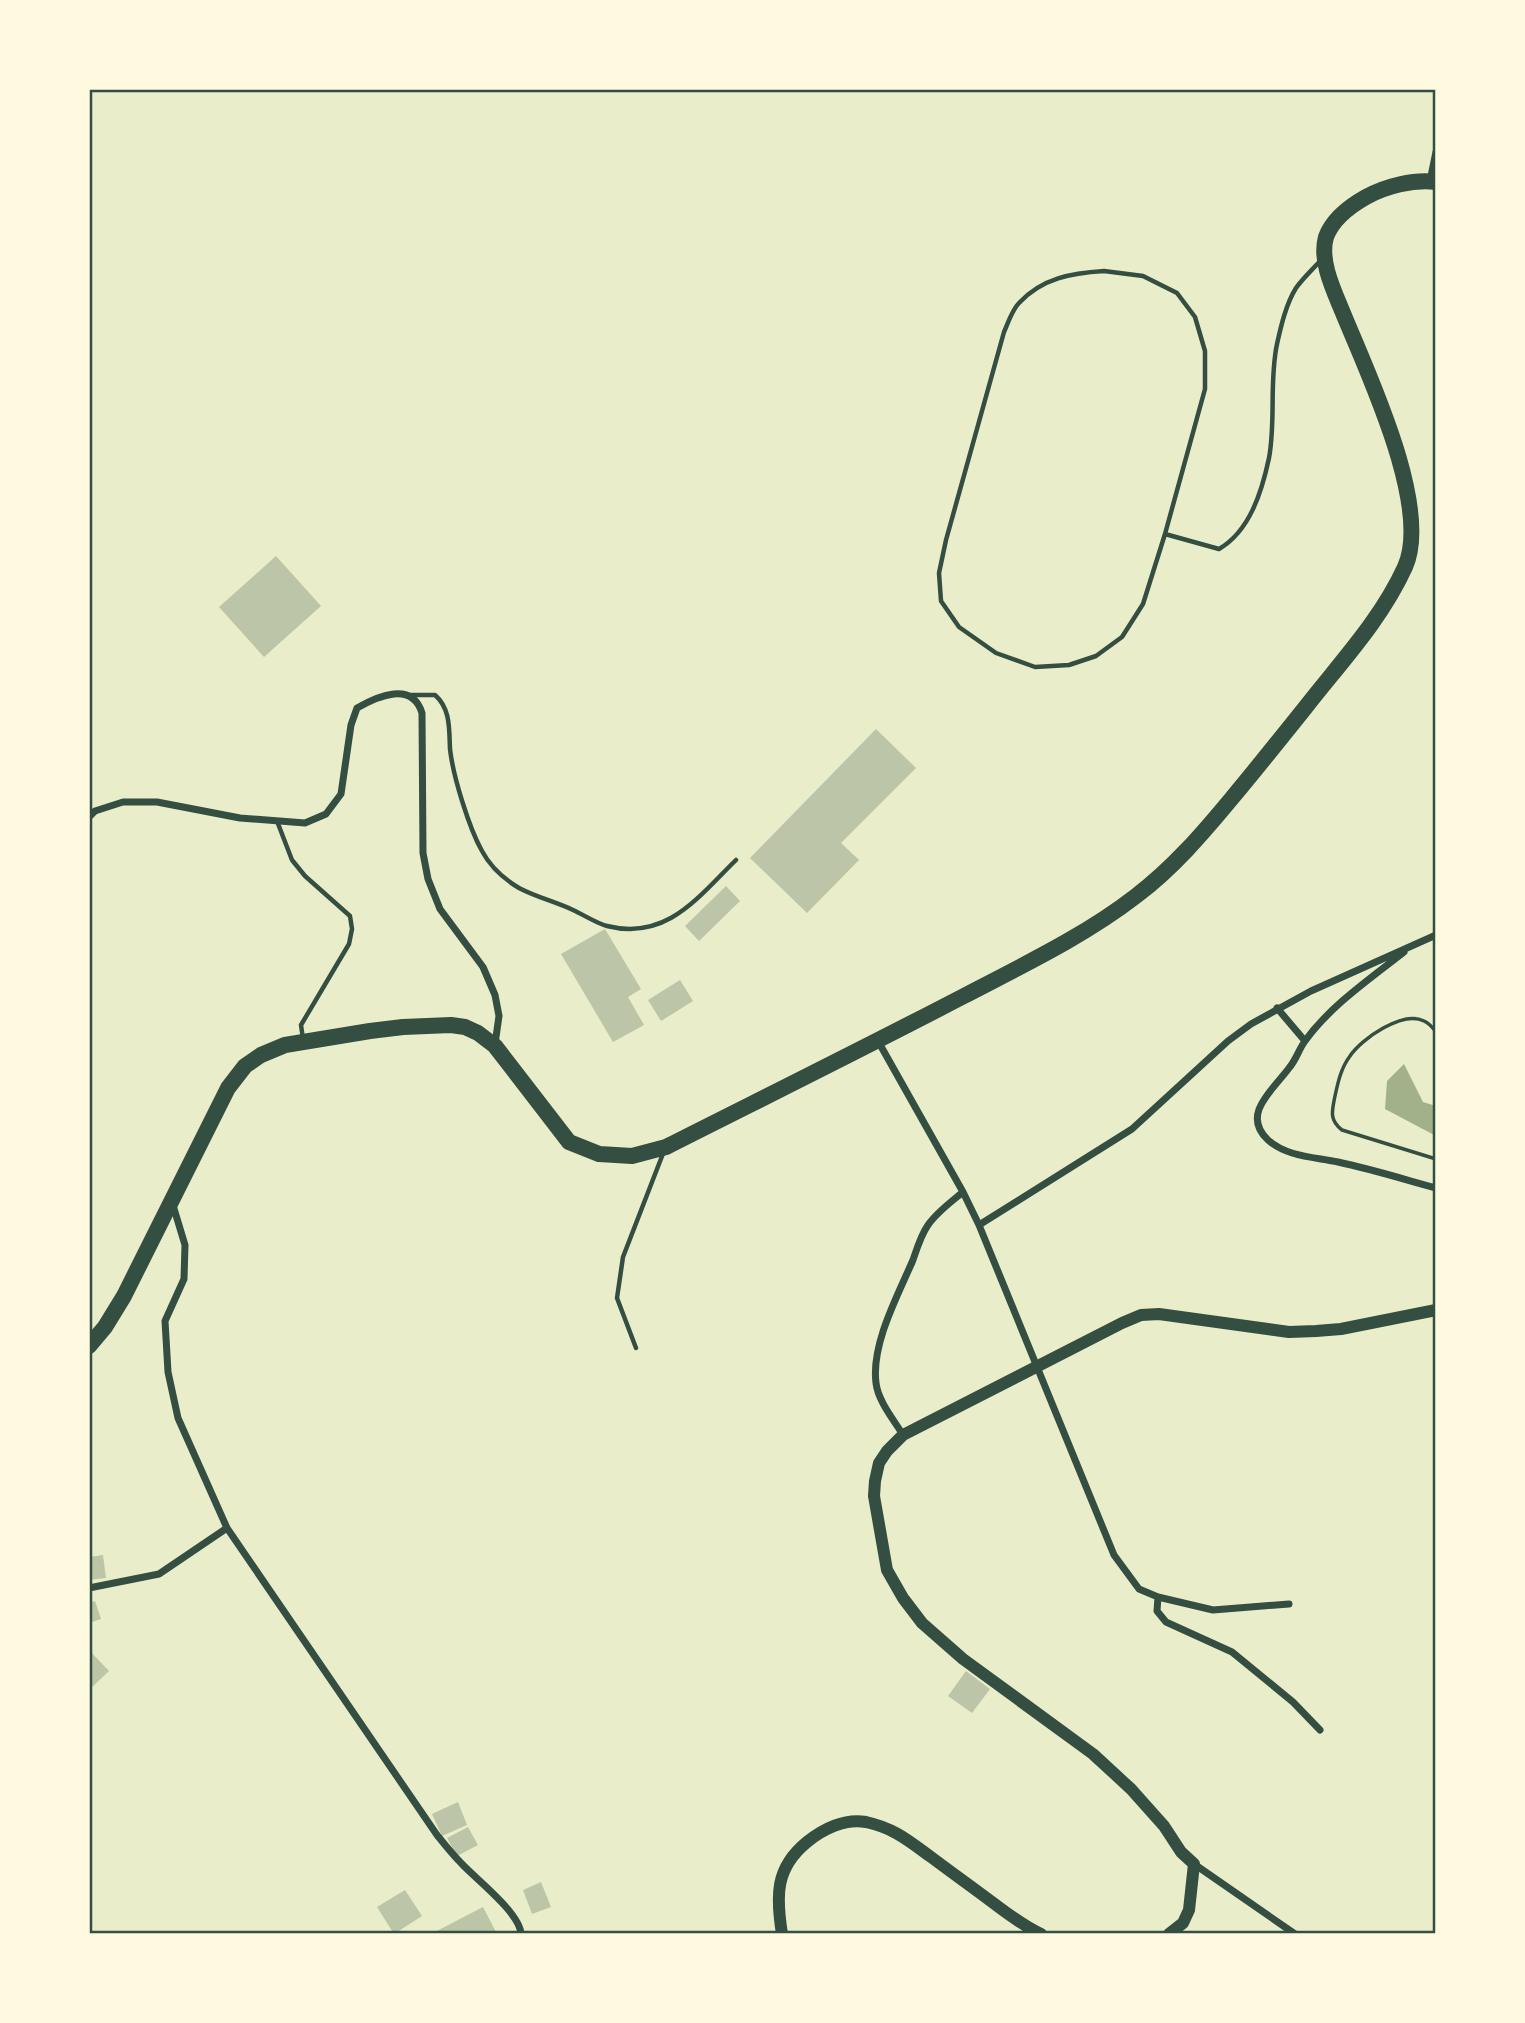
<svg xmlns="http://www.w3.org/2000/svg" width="1525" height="2023" font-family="Barlow,sans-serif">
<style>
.water{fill:#a3b18a}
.building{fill:#bcc5a7}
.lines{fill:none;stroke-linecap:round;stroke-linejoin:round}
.path{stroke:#344e41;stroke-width:3.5}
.service{stroke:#344e41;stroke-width:4.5}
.minor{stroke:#344e41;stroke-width:7}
.tertiary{stroke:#344e41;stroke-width:12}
.trunk{stroke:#344e41;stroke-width:16}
.neatline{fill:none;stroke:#344e41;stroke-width:2.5}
</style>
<rect width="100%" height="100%" fill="#e9edc9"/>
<!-- water -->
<path class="water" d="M 1404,1064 L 1423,1102 L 1436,1106 L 1436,1136 L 1385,1109 L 1387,1081 Z"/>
<!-- building -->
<path class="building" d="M 276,556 L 321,606 L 264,657 L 219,607 Z
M 876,729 L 916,768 L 841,843 L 859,860 L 807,913 L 750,858 Z
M 726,886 L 740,901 L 699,941 L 685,926 Z
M 605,929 L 641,989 L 628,997 L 644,1025 L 613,1042 L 561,954 Z
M 680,980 L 693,1001 L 661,1021 L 648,1000 Z
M 103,1555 L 106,1578 L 89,1580 L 89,1557 Z
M 95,1601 L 101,1619 L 89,1623 L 89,1603 Z
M 89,1650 L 109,1671 L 89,1690 Z
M 966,1671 L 990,1689 L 972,1713 L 948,1696 Z
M 458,1802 L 467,1825 L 442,1836 L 432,1814 Z
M 468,1827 L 478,1845 L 457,1856 L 447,1838 Z
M 541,1882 L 551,1907 L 532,1914 L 523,1890 Z
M 405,1890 L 422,1916 L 394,1934 L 377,1907 Z
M 483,1907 L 497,1934 L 431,1934 Z"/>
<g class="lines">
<!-- path -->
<path class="path" d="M 1436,1032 C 1433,1028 1429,1023 1424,1021 C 1403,1010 1361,1039 1350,1056 C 1341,1068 1338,1082 1335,1096 C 1332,1111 1329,1120 1342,1130 L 1436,1159"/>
<!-- service -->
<path class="service" d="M 1104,271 L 1143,276 L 1177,293 L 1195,317 L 1205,351 L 1205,389 L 1165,534 L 1143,604 L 1122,637 L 1096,656 L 1069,665 L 1035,667 L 996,653 L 959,627 L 941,601 L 939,573 L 946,540 L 1004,332 C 1008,323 1012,310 1019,303 C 1042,278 1072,273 1104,271 Z
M 1165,534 L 1219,549 C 1250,531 1262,491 1269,458 C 1276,421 1269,381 1277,344 C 1281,326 1286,304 1296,288 C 1303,278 1313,269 1321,260
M 409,695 L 435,695 C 451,709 449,730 450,749 C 453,776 469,828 482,851 C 490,866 504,879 519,888 C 536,897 556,902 573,910 C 584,915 596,923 607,926 C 667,941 698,897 736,860
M 277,821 L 292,860 L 305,876 L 350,916 L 352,929 L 349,944 L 301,1025 L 303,1039
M 636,1348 L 617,1298 L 623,1257 L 664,1151"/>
<!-- minor -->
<path class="minor" d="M 1430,181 L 1436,152
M 89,817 L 95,811 L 123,802 L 157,802 L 240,818 L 305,823 L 326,814 L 341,794 L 351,725 L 357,708 C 378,696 412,681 422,713 L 423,853 L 428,879 L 440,909 L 483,967 L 495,995 L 499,1016 L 495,1044
M 1404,952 C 1371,978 1330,1006 1305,1041 C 1299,1049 1296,1060 1289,1068 C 1274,1089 1240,1114 1268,1140 C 1287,1157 1315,1157 1338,1162 C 1371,1169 1403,1179 1436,1188
M 1277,1008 L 1305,1041
M 878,1041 L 963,1192 L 979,1225 L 1114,1555 L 1139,1589 L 1158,1597 L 1213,1610 L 1289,1604
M 172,1202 L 185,1245 L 184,1279 L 165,1321 L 168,1372 L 178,1418 L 227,1528 L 437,1835 C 445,1845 453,1855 462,1864 C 477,1880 520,1913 521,1934
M 979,1225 L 1132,1129 L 1228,1041 L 1251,1024 L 1311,991 L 1436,935
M 903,1435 C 894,1420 878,1401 876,1383 C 871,1344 898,1295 913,1260 C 917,1248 921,1235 928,1225 C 937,1212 951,1202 963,1192
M 89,1588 L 159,1574 L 227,1528
M 1158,1597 L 1157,1611 L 1166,1622 L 1232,1652 L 1293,1702 L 1320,1730
M 1194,1864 L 1295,1934"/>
<!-- tertiary -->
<path class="tertiary" d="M 782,1934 C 776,1896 775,1868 807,1842 C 823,1829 845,1818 866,1822 C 894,1828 909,1841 931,1857 C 951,1872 972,1887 992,1902 C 1007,1913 1023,1926 1041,1934
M 1169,1934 L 1183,1923 L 1189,1910 L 1194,1864 L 1181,1852 L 1164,1826 L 1131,1789 L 1093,1754 L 963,1659 L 922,1623 L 903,1598 L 887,1570 L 874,1496 L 875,1481 L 879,1463 L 887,1451 L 903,1435 L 1122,1323 L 1141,1315 L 1159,1314 L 1289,1332 L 1316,1331 L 1341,1329 L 1436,1310"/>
<!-- trunk -->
<path class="trunk" d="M 89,1346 L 105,1327 L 124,1296 L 228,1088 L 245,1066 L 261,1055 L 285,1045 L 370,1031 L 403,1027 L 451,1025 L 465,1027 L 478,1033 L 495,1046 L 569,1142 L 599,1154 L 632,1156 L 666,1147 C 765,1097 864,1048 962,997 C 1021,966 1083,937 1136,896 C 1173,868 1203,833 1232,798 C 1257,768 1281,738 1305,708 C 1340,663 1381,620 1405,567 C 1432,507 1367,372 1343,313 C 1334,291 1319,261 1326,237 C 1333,218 1350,206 1366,197 C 1386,186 1414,179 1436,182"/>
</g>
<!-- border -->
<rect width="1525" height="2023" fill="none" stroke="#fefae0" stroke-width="182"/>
<rect x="91" y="91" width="1343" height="1841" class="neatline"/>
</svg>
